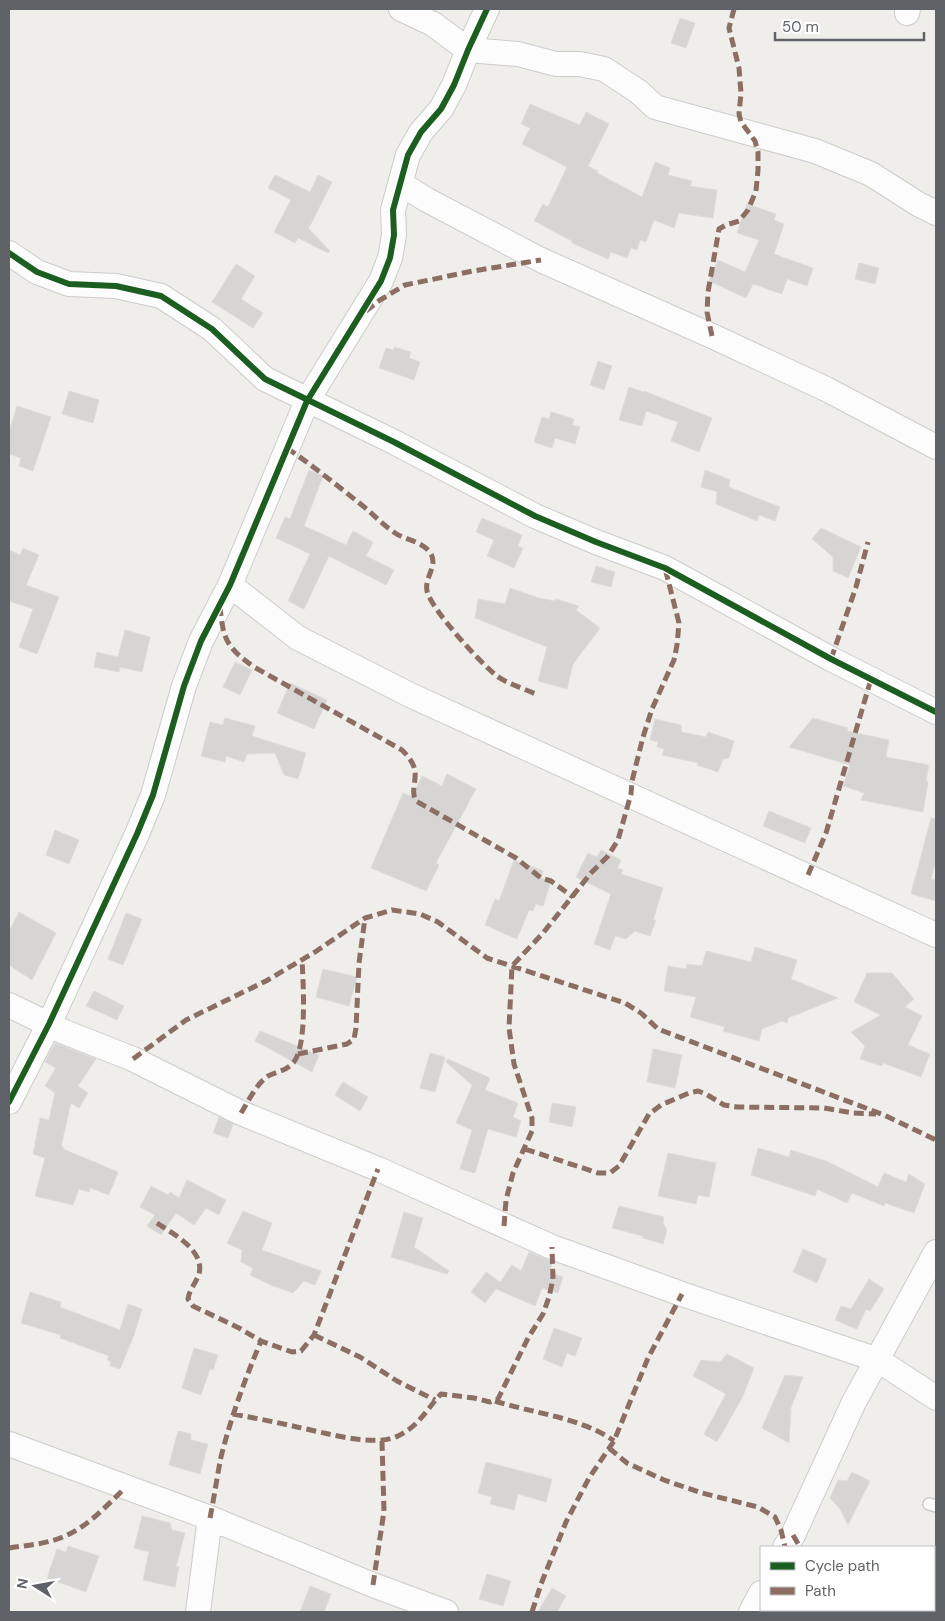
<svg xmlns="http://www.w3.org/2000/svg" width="945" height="1621" font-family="'DM Sans',sans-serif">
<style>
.building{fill:#d6d5d3;stroke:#deddd9}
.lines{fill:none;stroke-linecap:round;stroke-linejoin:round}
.service-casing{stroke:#cbcccc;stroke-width:14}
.minor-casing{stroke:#cbcccc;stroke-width:26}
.service{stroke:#fdfcfc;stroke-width:11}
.minor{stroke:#fdfcfc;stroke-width:24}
.quiet{stroke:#8d6e63;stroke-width:5;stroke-dasharray:10 5;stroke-linecap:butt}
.cycleway-casing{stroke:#fff;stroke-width:9}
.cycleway{stroke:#1b5e20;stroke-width:6}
</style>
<rect width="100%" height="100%" fill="#efeeea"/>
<!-- building -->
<path class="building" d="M 680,18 L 695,23 L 686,48 L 671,43 Z
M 530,104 L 580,125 L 586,112 L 609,124 L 588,166 L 598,171 L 597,173 L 642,197 L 655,162 L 670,168 L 668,175 L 692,181 L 690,186 L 717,190 L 713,218 L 679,213 L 674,228 L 654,220 L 646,242 L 640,240 L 637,250 L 631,248 L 627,258 L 611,252 L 608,259 L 572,243 L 572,241 L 534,221 L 543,204 L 548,207 L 567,167 L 522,144 L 530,128 L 521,124 Z
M 275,175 L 310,192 L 318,175 L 332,182 L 311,224 L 308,228 L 330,251 L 328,253 L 298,238 L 295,243 L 274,232 L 291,200 L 268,188 Z
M 747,204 L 776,214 L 774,220 L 784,224 L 774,254 L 813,268 L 807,286 L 787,279 L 782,294 L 753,284 L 746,298 L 709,281 L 718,260 L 745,272 L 759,240 L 737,233 Z
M 859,263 L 879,268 L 875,284 L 855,279 Z
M 236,264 L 255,276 L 241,299 L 263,313 L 253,328 L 212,302 Z
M 394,347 L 411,352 L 409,358 L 420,362 L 414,380 L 379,368 L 386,348 L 394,350 Z
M 598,361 L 612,366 L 604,390 L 590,385 Z
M 629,387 L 643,392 L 644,391 L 712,418 L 699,452 L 671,441 L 678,422 L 646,411 L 642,426 L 619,420 Z
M 69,391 L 99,400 L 93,423 L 62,414 Z
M 17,406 L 51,417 L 33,471 L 19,466 L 21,458 L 9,454 L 9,432 Z
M 551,412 L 574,419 L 572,425 L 580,427 L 575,444 L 555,438 L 552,448 L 534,442 L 542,417 L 549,419 Z
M 309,470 L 323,476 L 304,526 L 346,545 L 353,531 L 373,542 L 366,556 L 394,570 L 386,585 L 329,556 L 304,609 L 288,601 L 310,554 L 276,538 L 285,517 L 290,519 Z
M 705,470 L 730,480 L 729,487 L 780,507 L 775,521 L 759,515 L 757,521 L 716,504 L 717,492 L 701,487 Z
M 482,518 L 522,535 L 518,546 L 523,548 L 514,568 L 487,556 L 494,540 L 476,532 Z
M 821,528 L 861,547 L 848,578 L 833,571 L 833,557 L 812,539 Z
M 23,548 L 39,555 L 26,585 L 59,597 L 37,654 L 19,647 L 33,609 L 9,601 L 9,550 L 20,555 Z
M 596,566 L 615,572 L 611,587 L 591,582 Z
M 510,588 L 539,598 L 555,601 L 556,599 L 579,606 L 576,610 L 600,628 L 573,664 L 567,689 L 538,681 L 547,647 L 475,618 L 478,599 L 505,604 Z
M 125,630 L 150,637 L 142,672 L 120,667 L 119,672 L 94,667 L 97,652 L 118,657 Z
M 235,662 L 252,670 L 240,695 L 223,687 Z
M 290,683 L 327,700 L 314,729 L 277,713 Z
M 225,718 L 255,726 L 252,736 L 306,753 L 298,779 L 284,775 L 275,753 L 247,754 L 244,762 L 226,756 L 225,762 L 201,756 L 210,722 L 223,725 Z
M 813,718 L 848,728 L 847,731 L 889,740 L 886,757 L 929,765 L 926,781 L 928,782 L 923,812 L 861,800 L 864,793 L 843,786 L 850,765 L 789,747 Z
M 655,719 L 681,725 L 682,732 L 706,737 L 708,732 L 734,741 L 729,758 L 723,759 L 718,772 L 697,765 L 698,763 L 662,755 L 664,749 L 657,747 L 658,742 L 650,740 Z
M 447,774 L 476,789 L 436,863 L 439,865 L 426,891 L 371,868 L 403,793 L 412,797 L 422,776 L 442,786 Z
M 769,811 L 811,828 L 805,843 L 763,826 Z
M 931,818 L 936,819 L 936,861 L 931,879 L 936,880 L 936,901 L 911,894 Z
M 55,830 L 79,840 L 69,864 L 46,855 Z
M 601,850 L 621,860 L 617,868 L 623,870 L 621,874 L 663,888 L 653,920 L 656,920 L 650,936 L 635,931 L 626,939 L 615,936 L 610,950 L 594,944 L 611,894 L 576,877 L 588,853 L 597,857 Z
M 514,860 L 543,871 L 541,878 L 551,881 L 543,906 L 536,904 L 533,911 L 529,910 L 517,939 L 485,925 L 495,899 L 499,901 Z
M 19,912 L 56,933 L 32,980 L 9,965 L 9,931 Z
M 126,913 L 142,919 L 123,965 L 108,959 Z
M 755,947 L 797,960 L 791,979 L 838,998 L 788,1018 L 787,1023 L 782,1021 L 762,1029 L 759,1041 L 723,1031 L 725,1027 L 690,1017 L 696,997 L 664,991 L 668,966 L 686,969 L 687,964 L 702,966 L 706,951 L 751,962 Z
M 323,969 L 357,977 L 349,1006 L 316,997 Z
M 867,973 L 892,973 L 914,999 L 905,1007 L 922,1016 L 908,1045 L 930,1054 L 921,1077 L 883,1063 L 882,1066 L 860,1059 L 865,1046 L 851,1032 L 881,1015 L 854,1002 Z
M 94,991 L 124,1006 L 117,1020 L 86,1006 Z
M 260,1031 L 319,1055 L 312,1072 L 255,1041 Z
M 55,1043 L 96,1059 L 78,1086 L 88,1093 L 79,1108 L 71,1103 L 61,1147 L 64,1147 L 63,1149 L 118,1172 L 109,1195 L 90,1188 L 89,1192 L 79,1189 L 73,1205 L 35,1196 L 45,1158 L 33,1154 L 40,1118 L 49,1120 L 55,1093 L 45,1086 L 56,1068 L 45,1062 Z
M 653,1049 L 682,1055 L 675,1088 L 647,1082 Z
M 430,1053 L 445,1057 L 435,1092 L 420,1088 Z
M 448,1059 L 490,1078 L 485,1090 L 518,1103 L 513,1117 L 521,1121 L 516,1137 L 488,1129 L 475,1173 L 460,1169 L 472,1130 L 456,1123 L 472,1086 L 473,1086 L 446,1062 Z
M 343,1082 L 368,1097 L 360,1111 L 335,1095 Z
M 552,1103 L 576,1107 L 572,1127 L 549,1122 Z
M 219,1117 L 233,1124 L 228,1138 L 213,1133 Z
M 758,1148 L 789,1157 L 791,1150 L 826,1161 L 878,1187 L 884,1173 L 906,1182 L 909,1174 L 925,1184 L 914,1213 L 885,1203 L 884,1206 L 852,1193 L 847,1203 L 817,1189 L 815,1196 L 751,1175 Z
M 668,1153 L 716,1163 L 709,1197 L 698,1195 L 696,1204 L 658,1196 Z
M 187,1180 L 226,1200 L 219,1215 L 206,1208 L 194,1225 L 176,1213 L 161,1235 L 147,1226 L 155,1215 L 140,1207 L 151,1186 L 168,1195 L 170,1192 L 179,1198 Z
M 619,1206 L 664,1217 L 663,1223 L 667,1230 L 663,1244 L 643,1238 L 643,1236 L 612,1228 Z
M 243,1211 L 272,1223 L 262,1250 L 321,1271 L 315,1285 L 304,1281 L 293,1293 L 271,1285 L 250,1275 L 253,1268 L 241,1262 L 242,1250 L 227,1243 Z
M 404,1212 L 423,1218 L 414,1247 L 449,1271 L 447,1274 L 391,1257 Z
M 803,1249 L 827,1259 L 817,1283 L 793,1272 Z
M 529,1252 L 553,1262 L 549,1272 L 563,1277 L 558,1293 L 542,1288 L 535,1306 L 496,1289 L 485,1303 L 471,1292 L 486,1272 L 500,1282 L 512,1265 L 521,1271 Z
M 869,1279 L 884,1289 L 870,1311 L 866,1309 L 857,1329 L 835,1320 L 841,1306 L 851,1309 Z
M 30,1292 L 61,1302 L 60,1307 L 120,1330 L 128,1304 L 142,1309 L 134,1335 L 120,1369 L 110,1366 L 111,1362 L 107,1360 L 109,1356 L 60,1338 L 61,1335 L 21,1323 Z
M 554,1328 L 582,1338 L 575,1356 L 567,1353 L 562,1367 L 543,1359 Z
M 194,1348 L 218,1355 L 213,1370 L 210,1369 L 201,1395 L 182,1388 Z
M 727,1354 L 754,1368 L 742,1398 L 717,1442 L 704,1434 L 726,1394 L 693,1376 L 701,1360 L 720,1362 Z
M 785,1375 L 803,1377 L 790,1410 L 791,1410 L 789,1443 L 762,1428 Z
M 178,1431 L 191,1434 L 191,1440 L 208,1444 L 200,1474 L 169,1465 Z
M 486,1462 L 552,1479 L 546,1502 L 518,1494 L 514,1510 L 490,1504 L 492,1497 L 478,1493 Z
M 852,1472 L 870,1481 L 848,1525 L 840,1509 L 830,1498 L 838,1480 L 847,1481 Z
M 142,1516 L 170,1523 L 172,1530 L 185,1533 L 176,1567 L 179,1567 L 175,1587 L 143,1580 L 149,1552 L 134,1548 Z
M 68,1546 L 99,1556 L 86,1592 L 47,1578 L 57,1549 L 66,1552 Z
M 487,1574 L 511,1581 L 503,1606 L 479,1599 Z
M 310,1586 L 331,1594 L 324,1612 L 300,1612 Z
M 552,1588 L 566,1596 L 557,1612 L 538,1612 Z"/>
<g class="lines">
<!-- service casing -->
<g class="service-casing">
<path id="service" d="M 929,1504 L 936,1506"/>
</g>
<!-- minor casing -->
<g class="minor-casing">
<path id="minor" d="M 401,9 L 433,24 L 468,50 L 518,54 L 556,64 L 580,64 L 604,69 L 639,92 L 655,107 L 815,151 L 871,174 L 918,204 L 936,213
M 907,13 L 908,9
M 401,184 L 427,200 L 541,260 L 712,336 L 826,389 L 936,447
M 9,253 L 37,272 L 69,284 L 116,286 L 161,296 L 212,329 L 265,379 L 394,442 L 535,516 L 596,542 L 665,568 L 831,659 L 936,712
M 230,585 L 298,638 L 410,695 L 936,935
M 9,1005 L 62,1031 L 133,1059 L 241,1113 L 378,1169 L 552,1247 L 682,1294 L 878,1360 L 936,1398
M 9,1102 L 49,1024 L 137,834 L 153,795 L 184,686 L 201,641 L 230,585 L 307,401 L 381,281 L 390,258 L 394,235 L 393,210 L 408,155 L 421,132 L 441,109 L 454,85 L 468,50 L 487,9
M 9,1444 L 210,1518 L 373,1585 L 446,1612
M 785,1547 L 793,1535 L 854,1402 L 936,1252
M 198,1612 L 210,1518
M 751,1612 L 761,1593"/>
</g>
<!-- service -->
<use href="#service" class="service"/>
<!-- minor -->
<use href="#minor" class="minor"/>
<!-- quiet -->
<path class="quiet" d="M 366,311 L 380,300 L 405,285 L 473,271 L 541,260
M 712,336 L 707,312 L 708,292 L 719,229 L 726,225 L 739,221 L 748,210 L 756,191 L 758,170 L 758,152 L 755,141 L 741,122 L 739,114 L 741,93 L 739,68 L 729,28 L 734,9
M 287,448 C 313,466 338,486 363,506 C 374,515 383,525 395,533 C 406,540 420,541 429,551 C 440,564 424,577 427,591 C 431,609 481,664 497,676 C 508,684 525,689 538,695
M 220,606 C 223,639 226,647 254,667 L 402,750 C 407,755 412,761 414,767 C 418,779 410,791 416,801 L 516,858 L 541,878 L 551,881 L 573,897
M 831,659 L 856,587 L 868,542
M 808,875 L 826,833 L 871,679
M 298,1054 L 347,1044 L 354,1039 L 356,1028 L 359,963 L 365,918
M 133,1059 L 186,1020 L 266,981 L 315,952 L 365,918 L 392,910 L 420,914 L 438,922 L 487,958 L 625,1003 L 641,1013 L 658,1029 L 884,1115 L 936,1140
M 241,1113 C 248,1102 256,1084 268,1076 C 276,1072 285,1071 292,1064 C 308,1050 303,981 302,959
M 525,1149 L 598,1173 L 610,1173 L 619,1166 L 649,1114 L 661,1105 L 689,1093 L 698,1091 L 706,1094 L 724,1105 L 737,1107 L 824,1108 L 853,1113 L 876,1114
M 157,1223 C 173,1234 205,1250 199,1274 C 196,1283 189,1290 188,1299 L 193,1306 L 239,1328 L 261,1341 L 292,1352 L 301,1351 L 314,1335 L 378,1169
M 504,1226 L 506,1200 L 513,1173 L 532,1131 L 532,1118 L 514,1064 L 509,1028 L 512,966 L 543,933 L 591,873 L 608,856 L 618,840 L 631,794 L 632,781 L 643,737 L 652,709 L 674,660 L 677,645 L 679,623 L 665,568
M 314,1335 L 360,1357 L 397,1381 L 435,1400
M 495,1401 C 532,1413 583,1418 614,1441
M 233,1414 C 254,1418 276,1422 297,1427 C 323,1432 373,1448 398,1436 C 419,1426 426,1410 441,1394 L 474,1398 L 490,1402 L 498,1399 L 528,1338 L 543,1314 L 549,1297 L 553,1279 L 552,1247
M 609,1448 L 627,1463 L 664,1480 L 702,1493 L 758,1507 L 775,1517 L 781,1530 L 785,1547
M 210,1518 C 214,1498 217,1477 221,1457 C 231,1417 245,1379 261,1341
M 793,1535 L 800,1547
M 9,1548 C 28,1545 48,1544 65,1536 C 89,1526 107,1505 125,1488
M 373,1585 L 384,1511 L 382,1441
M 934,1591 L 936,1587
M 908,1610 L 915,1612
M 532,1612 L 541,1584 L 566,1522 L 589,1478 L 614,1441 L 648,1358 L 682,1294
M 833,1612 L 834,1610
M 923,1612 L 924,1610"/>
<!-- cycleway casing -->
<g class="cycleway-casing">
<path id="cycleway" d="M 9,253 L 37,272 L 69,284 L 116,286 L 161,296 L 212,329 L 265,379 L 394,442 L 535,516 L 596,542 L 665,568 L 831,659 L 936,712
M 9,1102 L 49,1024 L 137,834 L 153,795 L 184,686 L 201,641 L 230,585 L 307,401 L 381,281 L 390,258 L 394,235 L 393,210 L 408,155 L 421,132 L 441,109 L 454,85 L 468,50 L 487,9"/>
</g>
<!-- cycleway -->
<use href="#cycleway" class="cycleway"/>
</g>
<!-- border -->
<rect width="945" height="1621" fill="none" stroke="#5f6368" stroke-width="20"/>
<!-- legend -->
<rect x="760" y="1546" width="175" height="65" fill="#ffffff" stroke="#bfc1c3"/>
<rect x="770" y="1562" width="25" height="8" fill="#1b5e20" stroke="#bfc1c3"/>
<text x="805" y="1571" font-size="15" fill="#5f6368">Cycle path</text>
<rect x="770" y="1587" width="25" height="8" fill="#8d6e63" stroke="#bfc1c3"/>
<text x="805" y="1596" font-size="15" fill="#5f6368">Path</text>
<!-- north arrow -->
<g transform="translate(35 1586) rotate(281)" stroke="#ffffff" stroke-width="4" paint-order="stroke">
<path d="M0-4L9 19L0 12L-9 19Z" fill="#5f6368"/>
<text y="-8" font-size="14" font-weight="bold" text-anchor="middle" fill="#5f6368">N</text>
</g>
<!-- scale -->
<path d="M775 32v8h149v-8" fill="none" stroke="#5f6368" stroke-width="2.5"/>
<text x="782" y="32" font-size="15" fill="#5f6368" stroke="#ffffff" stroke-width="4" paint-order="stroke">50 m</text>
</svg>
